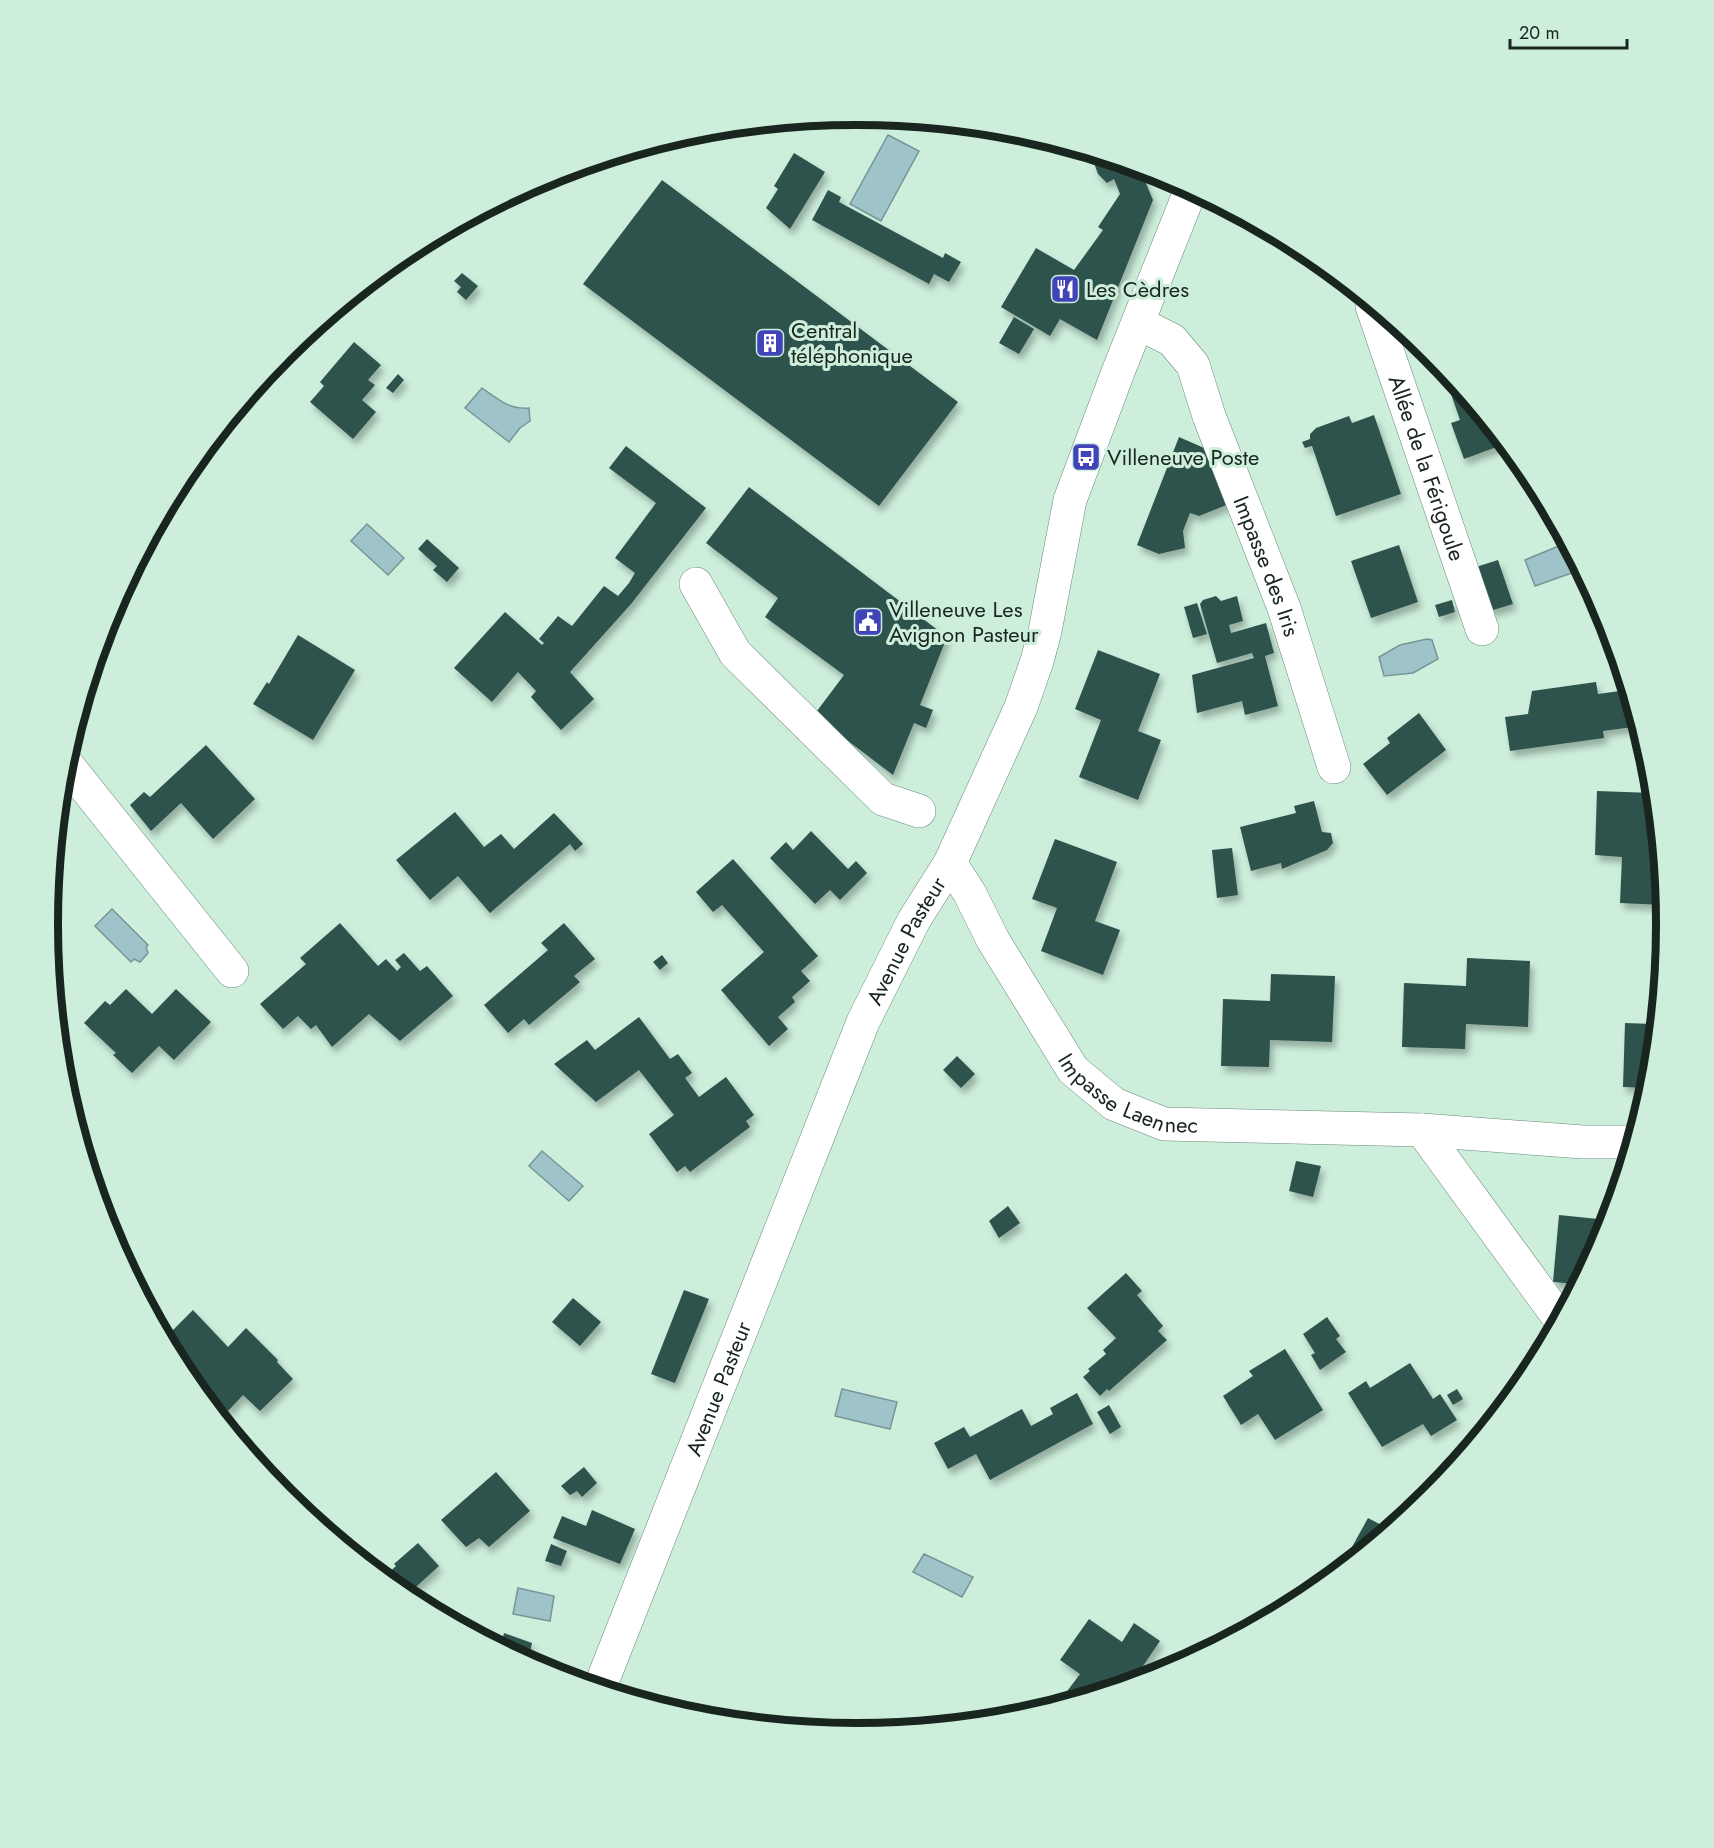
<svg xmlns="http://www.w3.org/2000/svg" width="1714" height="1848" font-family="Jost,sans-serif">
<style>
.water{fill:#9ec4ca;stroke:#769597;stroke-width:1.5}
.building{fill:#2e534e;filter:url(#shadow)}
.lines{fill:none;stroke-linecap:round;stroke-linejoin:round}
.minor-casing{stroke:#6b8a79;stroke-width:34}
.minor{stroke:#fff;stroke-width:33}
.labels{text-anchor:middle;stroke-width:6;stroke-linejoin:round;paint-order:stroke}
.poi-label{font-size:22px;fill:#19261f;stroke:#cceedb;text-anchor:start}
.street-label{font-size:22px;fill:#19261f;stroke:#cceedb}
.rim{fill:none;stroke:#19261f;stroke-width:8}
</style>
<defs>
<filter id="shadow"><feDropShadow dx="3.5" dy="6" stdDeviation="3" flood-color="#0004"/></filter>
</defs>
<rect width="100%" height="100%" fill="#cceedb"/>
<!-- water -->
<path class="water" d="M 888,135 L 919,151 L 881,221 L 850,204 Z
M 482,388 C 498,399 509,410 529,408 L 530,421 L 520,428 L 509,442 L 465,408 Z
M 367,524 L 404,558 L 388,575 L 351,541 Z
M 1566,543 L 1580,570 L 1535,586 L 1525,560 Z
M 1427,639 L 1432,640 L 1438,659 L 1413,673 L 1384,676 L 1379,657 L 1400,645 Z
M 112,909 L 148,945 L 146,947 L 148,953 L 140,962 L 134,959 L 131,962 L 95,926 Z
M 542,1151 L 583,1186 L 569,1201 L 529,1166 Z
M 842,1389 L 897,1402 L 890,1429 L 835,1416 Z
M 924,1554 L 973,1577 L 962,1597 L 913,1572 Z
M 518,1588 L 554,1596 L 550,1621 L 513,1614 Z"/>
<!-- building -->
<path class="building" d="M 794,153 L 825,172 L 790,229 L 766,208 L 778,189 L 774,186 Z
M 1105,158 L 1140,169 L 1153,200 L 1097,340 L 1060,319 L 1050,336 L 1001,307 L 1036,248 L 1074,270 L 1103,230 L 1098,227 L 1120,194 L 1114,179 L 1107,183 L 1098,174 L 1094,163 Z
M 662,180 L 958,402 L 879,506 L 583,284 Z
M 828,190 L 841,197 L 839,202 L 943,258 L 945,253 L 961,262 L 949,282 L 934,274 L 929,284 L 812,220 Z
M 462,273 L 478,286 L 466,300 L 457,292 L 461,287 L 454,281 Z
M 1014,317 L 1034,329 L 1019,354 L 999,343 Z
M 354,342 L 381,365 L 368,380 L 375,385 L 362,400 L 376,412 L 353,439 L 310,402 L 324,386 L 320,382 Z
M 398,374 L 404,380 L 393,393 L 386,388 Z
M 1459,388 L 1465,396 L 1505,444 L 1464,459 L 1451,423 L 1460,420 L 1450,391 Z
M 1374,415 L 1401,494 L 1336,516 L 1312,446 L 1305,448 L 1302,442 L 1310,439 L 1310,434 L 1316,428 L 1349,416 L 1352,423 Z
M 1179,437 L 1204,448 L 1229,504 L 1199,516 L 1190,513 L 1183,531 L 1185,548 L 1159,554 L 1137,545 Z
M 626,446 L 706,508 L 631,604 L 570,672 L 594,699 L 561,730 L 531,697 L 536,691 L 518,672 L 492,702 L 454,668 L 505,612 L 542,645 L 544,643 L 539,639 L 558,616 L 572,626 L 604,586 L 618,596 L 629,583 L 635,573 L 615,558 L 656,503 L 609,468 Z
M 749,487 L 947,637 L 920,705 L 933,710 L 926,728 L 914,723 L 893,775 L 814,715 L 844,675 L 765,617 L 778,598 L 706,543 Z
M 427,539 L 459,568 L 447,582 L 433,570 L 437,566 L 418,549 Z
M 1399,545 L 1418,602 L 1371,618 L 1351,561 Z
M 1498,560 L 1513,604 L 1490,611 L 1476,567 Z
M 1216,596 L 1221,601 L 1237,596 L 1243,621 L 1229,625 L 1231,633 L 1266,623 L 1274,653 L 1265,656 L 1278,706 L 1245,715 L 1242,701 L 1197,713 L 1192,675 L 1254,658 L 1252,653 L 1217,663 L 1200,604 L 1203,600 Z
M 1452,600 L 1455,612 L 1439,617 L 1435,605 Z
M 1197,603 L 1207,634 L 1193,638 L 1184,607 Z
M 298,635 L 355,670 L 313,740 L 253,704 L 267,682 L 269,684 Z
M 1098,650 L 1160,674 L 1138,731 L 1161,740 L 1138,800 L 1079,777 L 1101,720 L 1075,709 Z
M 1596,682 L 1598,694 L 1627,690 L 1631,703 L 1629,703 L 1633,727 L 1603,731 L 1604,738 L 1510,751 L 1505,717 L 1528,714 L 1532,691 Z
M 1419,713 L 1446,750 L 1387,795 L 1363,764 L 1390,743 L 1387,738 Z
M 206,745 L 255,799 L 213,839 L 181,803 L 151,831 L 130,805 L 144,792 L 150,797 Z
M 1597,791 L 1653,793 L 1664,905 L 1620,903 L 1622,857 L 1595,855 Z
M 1314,801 L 1322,832 L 1331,833 L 1333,843 L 1327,850 L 1282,869 L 1281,863 L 1251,871 L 1240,827 L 1296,813 L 1294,806 Z
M 455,812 L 484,847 L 501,834 L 514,849 L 554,813 L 583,844 L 575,851 L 570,844 L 490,913 L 458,876 L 430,900 L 396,860 Z
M 811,831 L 848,869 L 856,861 L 867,873 L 840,900 L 830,890 L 815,904 L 770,858 L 786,842 L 793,850 Z
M 1055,839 L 1117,862 L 1095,921 L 1120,930 L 1103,975 L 1041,951 L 1057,908 L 1032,899 Z
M 1232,848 L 1238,895 L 1217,898 L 1212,850 Z
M 733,859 L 818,956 L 801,971 L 810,981 L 792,997 L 795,1002 L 778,1017 L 788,1029 L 769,1046 L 721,990 L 764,952 L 722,905 L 713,912 L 696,892 Z
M 340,923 L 378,966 L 386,959 L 397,971 L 401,967 L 395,960 L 404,953 L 420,971 L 427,966 L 453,996 L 400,1041 L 369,1014 L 332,1047 L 316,1025 L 311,1029 L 298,1016 L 283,1029 L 260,1004 L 306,964 L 300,958 Z
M 564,923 L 595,959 L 574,976 L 580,982 L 529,1025 L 524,1019 L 508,1033 L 484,1005 L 548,950 L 541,943 Z
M 662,955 L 668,963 L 660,970 L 653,962 Z
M 1467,958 L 1530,961 L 1528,1027 L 1466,1024 L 1465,1049 L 1402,1047 L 1404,983 L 1466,986 Z
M 1656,963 L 1662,964 L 1650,1082 L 1649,1088 L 1623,1087 L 1625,1023 L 1653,1024 Z
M 1271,974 L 1335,976 L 1332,1042 L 1270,1040 L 1269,1067 L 1221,1066 L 1223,999 L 1270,1001 Z
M 126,989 L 152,1014 L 176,989 L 211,1022 L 174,1060 L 159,1046 L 132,1073 L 113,1055 L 116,1053 L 84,1023 L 105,1001 L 110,1005 Z
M 639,1017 L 670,1059 L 678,1054 L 692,1073 L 685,1078 L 699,1097 L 726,1077 L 754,1115 L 746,1121 L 750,1127 L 690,1172 L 685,1166 L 677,1172 L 649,1134 L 674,1115 L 639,1070 L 596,1102 L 554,1064 L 587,1040 L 595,1050 Z
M 957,1056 L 975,1074 L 961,1088 L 943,1070 Z
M 1296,1161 L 1321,1166 L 1313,1197 L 1289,1191 Z
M 1008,1206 L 1020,1223 L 999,1238 L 989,1221 Z
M 1559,1215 L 1608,1220 L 1604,1234 L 1577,1284 L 1553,1282 Z
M 1126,1273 L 1142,1291 L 1137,1295 L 1163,1326 L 1158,1331 L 1167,1340 L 1109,1391 L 1107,1389 L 1100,1396 L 1083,1377 L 1090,1371 L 1088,1369 L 1106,1354 L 1103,1350 L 1116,1338 L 1087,1308 Z
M 684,1290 L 709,1299 L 675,1383 L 651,1374 Z
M 573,1298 L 601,1322 L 580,1346 L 552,1322 Z
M 193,1310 L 228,1347 L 246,1328 L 278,1360 L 277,1362 L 293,1379 L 260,1411 L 243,1395 L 228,1411 L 177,1360 L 165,1338 Z
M 1327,1317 L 1340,1336 L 1336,1339 L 1346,1352 L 1320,1370 L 1311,1355 L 1315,1353 L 1303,1334 Z
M 1285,1349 L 1323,1410 L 1275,1440 L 1258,1414 L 1241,1425 L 1223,1396 L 1253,1376 L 1249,1371 Z
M 1410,1363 L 1433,1399 L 1440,1394 L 1457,1420 L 1431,1436 L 1423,1424 L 1382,1447 L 1348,1393 L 1366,1381 L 1370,1388 Z
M 1457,1389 L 1463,1399 L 1453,1405 L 1447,1395 Z
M 1077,1393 L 1093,1424 L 990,1480 L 976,1454 L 948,1469 L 934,1443 L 964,1427 L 970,1437 L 1022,1409 L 1031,1426 L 1053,1414 L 1050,1408 Z
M 1109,1405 L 1121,1427 L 1110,1434 L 1097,1412 Z
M 584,1467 L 597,1483 L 582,1497 L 577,1491 L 570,1495 L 561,1486 Z
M 496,1472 L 530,1511 L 489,1547 L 479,1538 L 466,1547 L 441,1520 Z
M 592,1510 L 635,1529 L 620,1564 L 553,1538 L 562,1516 L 586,1526 Z
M 1368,1518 L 1389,1529 L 1352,1559 L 1347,1556 Z
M 418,1543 L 439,1566 L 406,1596 L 385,1576 L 396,1566 L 394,1564 Z
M 551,1544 L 567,1551 L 561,1566 L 545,1561 Z
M 1089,1619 L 1122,1642 L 1134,1623 L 1160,1641 L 1132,1682 L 1061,1703 L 1059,1702 L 1080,1674 L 1060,1660 Z
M 504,1633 L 532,1643 L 528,1661 L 490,1641 L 491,1634 L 503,1637 Z"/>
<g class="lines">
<!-- minor casing -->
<g class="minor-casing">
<g id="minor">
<path id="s1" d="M 1372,306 L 1482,629"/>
<path id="s2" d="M 1138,323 L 1172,340 L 1193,365 L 1209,416 L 1284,608 L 1334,767"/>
<path d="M 696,584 L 735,653 L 883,799 L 919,811"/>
<path d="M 65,762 L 232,971"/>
<path id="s3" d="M 950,863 L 969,892 L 993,940 L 1073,1070 L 1114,1104 L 1164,1124 L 1422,1130 L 1583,1142 L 1632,1142"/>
<path d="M 1422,1130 L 1559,1318"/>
<path id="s4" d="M 600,1687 L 863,1022 L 914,920 L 950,863 L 1021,707 L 1037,661 L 1045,631 L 1070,500 L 1118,372 L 1191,189"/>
</g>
</g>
<!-- minor -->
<use href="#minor" class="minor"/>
</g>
<!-- icons -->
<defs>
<g id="restaurant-square" transform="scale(1.5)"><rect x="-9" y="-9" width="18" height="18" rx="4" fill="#4143b8" stroke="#cceedb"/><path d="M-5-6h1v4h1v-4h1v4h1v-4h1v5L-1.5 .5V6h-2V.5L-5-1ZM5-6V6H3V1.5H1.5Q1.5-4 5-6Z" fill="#fff"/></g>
<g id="building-square" transform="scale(1.5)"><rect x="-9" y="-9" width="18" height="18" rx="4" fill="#4143b8" stroke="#cceedb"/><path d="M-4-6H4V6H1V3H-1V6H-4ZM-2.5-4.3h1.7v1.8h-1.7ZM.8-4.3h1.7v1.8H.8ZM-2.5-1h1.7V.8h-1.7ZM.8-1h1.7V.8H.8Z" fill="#fff"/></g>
<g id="bus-square" transform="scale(1.5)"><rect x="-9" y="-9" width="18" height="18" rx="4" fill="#4143b8" stroke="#cceedb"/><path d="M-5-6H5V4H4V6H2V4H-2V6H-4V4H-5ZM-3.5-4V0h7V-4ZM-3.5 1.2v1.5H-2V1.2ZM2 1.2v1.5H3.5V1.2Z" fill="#fff"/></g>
<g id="civic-square" transform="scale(1.5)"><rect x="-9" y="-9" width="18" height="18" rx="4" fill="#4143b8" stroke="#cceedb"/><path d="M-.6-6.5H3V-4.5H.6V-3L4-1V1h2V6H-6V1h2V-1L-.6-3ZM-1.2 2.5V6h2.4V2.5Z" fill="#fff"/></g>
</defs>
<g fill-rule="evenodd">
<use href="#restaurant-square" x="1065" y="289"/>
<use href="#building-square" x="770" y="343"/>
<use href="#bus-square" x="1086" y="457"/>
<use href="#civic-square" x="868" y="622"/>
</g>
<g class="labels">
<!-- poi labels -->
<g class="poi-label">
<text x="1086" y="297">Les Cèdres</text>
<text x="791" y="338">Central<tspan x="791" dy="25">téléphonique</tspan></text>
<text x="1107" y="465">Villeneuve Poste</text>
<text x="889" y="617">Villeneuve Les<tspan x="889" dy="25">Avignon Pasteur</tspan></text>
</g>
<!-- street labels -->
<g class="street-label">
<text dy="8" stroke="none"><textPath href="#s1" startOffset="171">Allée de la Férigoule</textPath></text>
<text dy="8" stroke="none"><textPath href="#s2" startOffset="285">Impasse des Iris</textPath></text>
<text dy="8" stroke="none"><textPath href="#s4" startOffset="807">Avenue Pasteur</textPath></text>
<text dy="8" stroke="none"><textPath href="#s3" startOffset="303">Impasse Laennec</textPath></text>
<text dy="8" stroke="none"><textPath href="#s4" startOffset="321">Avenue Pasteur</textPath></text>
</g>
</g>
<!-- crop -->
<path d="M0 0H1714V1848H0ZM856 125H858A798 798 0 0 1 1656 923V925A798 798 0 0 1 858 1723H856A798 798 0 0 1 58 925V923A798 798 0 0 1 856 125Z" fill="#cceedb" fill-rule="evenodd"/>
<path class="rim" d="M856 125H858A798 798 0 0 1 1656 923V925A798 798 0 0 1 858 1723H856A798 798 0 0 1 58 925V923A798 798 0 0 1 856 125Z"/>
<!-- scale -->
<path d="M1510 39v9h117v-9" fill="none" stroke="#19261f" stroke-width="3"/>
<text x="1519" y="39" font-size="18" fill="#19261f" stroke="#cceedb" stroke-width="4.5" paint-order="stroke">20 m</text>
</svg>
